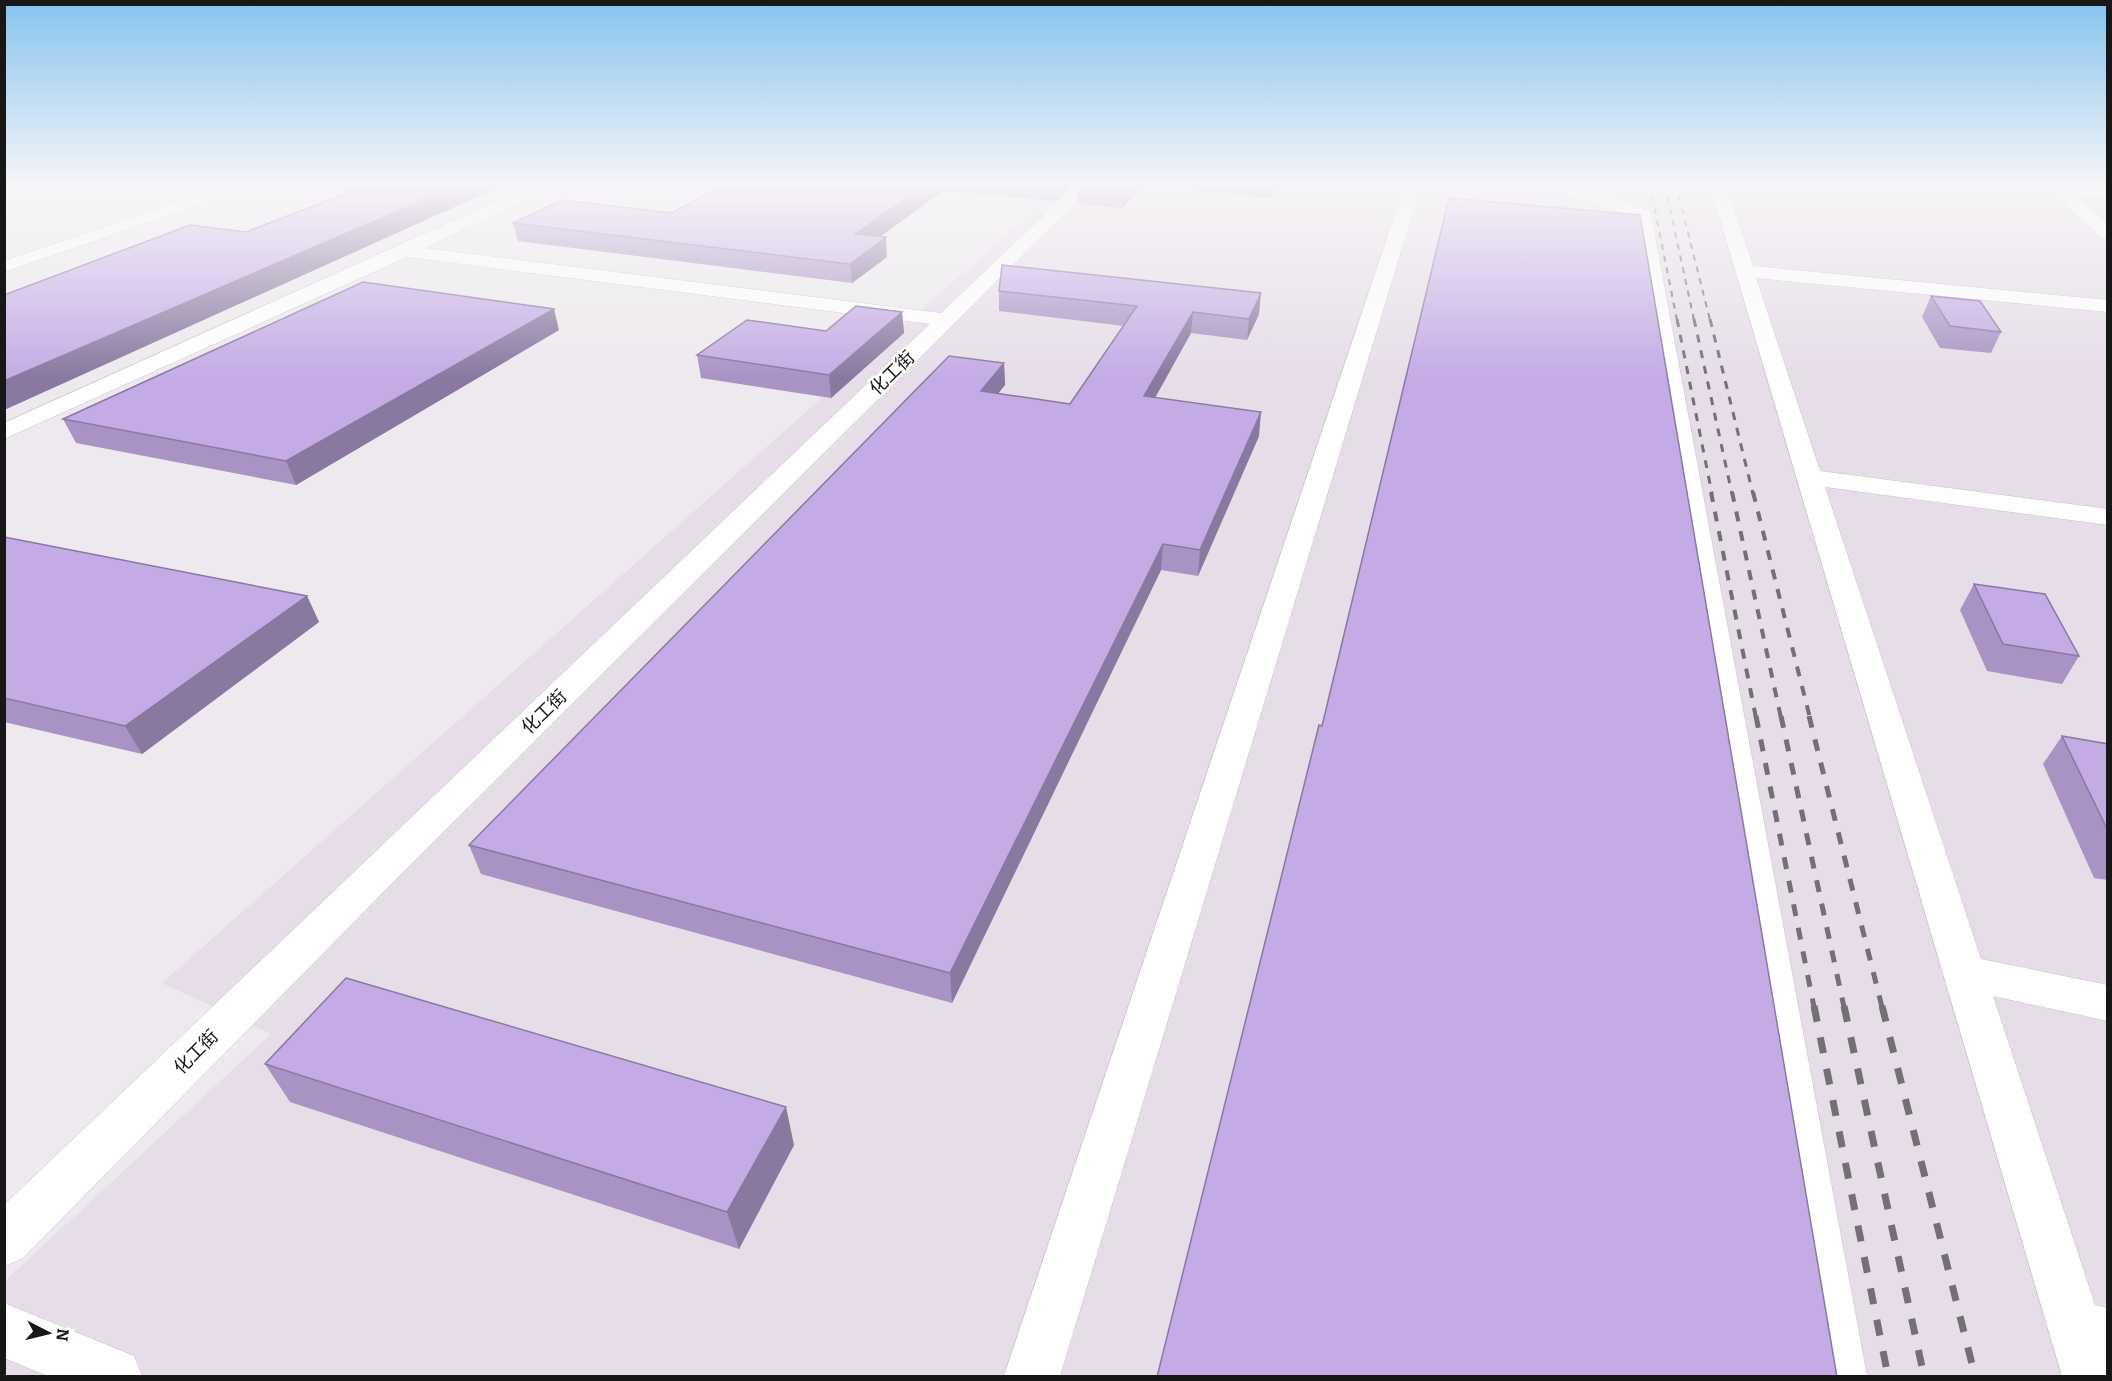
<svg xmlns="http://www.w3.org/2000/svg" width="2112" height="1381" font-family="Bitter,'Noto Sans SC',serif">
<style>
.built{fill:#e6dde8}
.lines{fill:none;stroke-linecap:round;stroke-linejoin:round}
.minor-casing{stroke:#c6c2c7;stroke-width:1}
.minor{fill:#fff;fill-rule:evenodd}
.rail-far4{stroke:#727072;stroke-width:2;stroke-dasharray:6 6;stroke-linecap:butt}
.rail-far3{stroke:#727072;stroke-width:3;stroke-dasharray:8 8;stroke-linecap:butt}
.rail-far2{stroke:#727072;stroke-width:4;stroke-dasharray:10 10;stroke-linecap:butt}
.rail-far1{stroke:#727072;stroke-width:5;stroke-dasharray:12 12;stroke-linecap:butt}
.rail{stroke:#727072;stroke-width:7;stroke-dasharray:16 16;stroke-linecap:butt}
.wall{fill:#a993c5}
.shaded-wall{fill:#8978a0}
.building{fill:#c4abe5;stroke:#8978a0;stroke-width:1.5}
.labels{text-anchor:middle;stroke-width:5;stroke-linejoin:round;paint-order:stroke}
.street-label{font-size:18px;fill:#181718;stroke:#fff}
</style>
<rect width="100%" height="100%" fill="#ede9ee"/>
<!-- built -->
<path class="built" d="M 1062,185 L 2107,185 L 2107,1376 L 5,1376 L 5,1281 L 271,1034 L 162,983 Z"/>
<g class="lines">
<!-- minor casing -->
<g class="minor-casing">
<path id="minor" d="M 193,185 L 234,185 L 239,189 L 237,192 L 4,272 L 4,261 L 210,191 L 195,188 Z
M 532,185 L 553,185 L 551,188 L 425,248 L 941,313 L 1076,185 L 1093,185 L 398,877 L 22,1259 L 4,1266 L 4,1205 L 930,324 L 407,257 L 4,439 L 4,423 Z
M 1405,185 L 1421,185 L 1060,1376 L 1004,1376 Z
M 1516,185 L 1573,185 L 1649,211 L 1651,215 L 1867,1376 L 1811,1376 L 1635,218 L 1568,194 L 1524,190 Z
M 1710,185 L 1726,185 L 1753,266 L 2108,300 L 2108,312 L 1756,278 L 1820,471 L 2108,509 L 2108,525 L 1825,487 L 1981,959 L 2108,985 L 2108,1021 L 1993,996 L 2095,1305 L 2108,1308 L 2108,1376 L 2062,1376 Z
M 2007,185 L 2108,187 L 2108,197 L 2073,194 L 2108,224 L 2108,239 L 2102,238 L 2053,193 L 2015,190 Z
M 4,1303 L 134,1356 L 142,1376 L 48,1376 L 4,1358 Z"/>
</g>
<!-- minor -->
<use href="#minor" class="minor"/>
<!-- rail-far4 -->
<path class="rail-far4" d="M 1650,185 L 1677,320
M 1665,185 L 1694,320
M 1676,185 L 1710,320"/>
<!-- rail-far3 -->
<path class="rail-far3" d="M 1677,319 L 1712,494
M 1694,319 L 1732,494
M 1710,319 L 1753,494"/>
<!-- rail-far2 -->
<path class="rail-far2" d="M 1711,492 L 1756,718
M 1732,492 L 1781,718
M 1753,492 L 1810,718"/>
<!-- rail-far1 -->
<path class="rail-far1" d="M 1756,716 L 1814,1007
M 1781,716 L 1844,1007
M 1809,716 L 1882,1007"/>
<!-- rail -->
<path class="rail" d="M 1814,1006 L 1888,1376
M 1844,1006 L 1924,1376
M 1882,1006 L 1975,1376"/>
</g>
<!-- wall -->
<path class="wall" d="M 327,185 L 503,185 L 4,410 L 4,295 L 246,232 L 350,192 L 329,189 Z
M 724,185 L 1073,185 L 1056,201 L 943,191 L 880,237 L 887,257 L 852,283 L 518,241 L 513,223 L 672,213 Z
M 1079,185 L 1279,185 L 1270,198 L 1143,186 L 1122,208 L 1077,204 L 1078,186 Z
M 999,291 L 1259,314 L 1247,340 L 1191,333 L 1155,398 L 1259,436 L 1198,576 L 1161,570 L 952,1003 L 481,874 L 469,845 L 1004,363 L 1005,385 L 998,393 L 1070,404 L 1124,326 L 999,311 Z
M 1931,296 L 2001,332 L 1991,353 L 1940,348 L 1922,317 Z
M 902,312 L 904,333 L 831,398 L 701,378 L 697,355 L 826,331 Z
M 559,330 L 296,485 L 76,443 L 63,419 Z
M 4,537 L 307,596 L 319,622 L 142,754 L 4,722 Z
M 1974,584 L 2079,656 L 2062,684 L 1987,671 L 1960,610 Z
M 2062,736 L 2108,744 L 2108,880 L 2094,878 L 2043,764 Z
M 265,1064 L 794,1145 L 739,1249 L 290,1102 Z"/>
<!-- shaded-wall -->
<path class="shaded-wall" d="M 458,185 L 503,185 L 4,410 L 4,381 Z
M 925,185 L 942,185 L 943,191 L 857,253 L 855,234 Z
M 1056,185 L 1073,185 L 1056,201 Z
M 1128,185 L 1143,185 L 1122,208 L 1122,191 Z
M 1272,185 L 1279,185 L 1270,198 Z
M 886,237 L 887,257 L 852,283 L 850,264 Z
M 1261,293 L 1259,314 L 1247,340 L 1249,319 Z
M 554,309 L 559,330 L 296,485 L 286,461 Z
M 902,312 L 904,333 L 831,398 L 829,375 Z
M 1193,312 L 1191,333 L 1143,419 L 1144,396 Z
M 1004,363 L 1005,385 L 982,414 L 981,391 Z
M 1261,412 L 1259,436 L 1198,576 L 1200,550 Z
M 1163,544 L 1161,570 L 952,1003 L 950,973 Z
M 307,596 L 319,622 L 142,754 L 125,726 Z
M 786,1107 L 794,1145 L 739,1249 L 727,1212 Z"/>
<!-- building -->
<path class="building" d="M 367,185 L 458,185 L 4,381 L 4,295 L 190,225 L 246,232 Z
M 724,185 L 925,185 L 855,234 L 886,237 L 850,264 L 513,223 L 562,200 L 672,213 Z
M 1079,185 L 1128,185 L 1122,191 L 1078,186 Z
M 1449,198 L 1640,215 L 1837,1377 L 1157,1377 L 1319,725 L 1322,726 Z
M 1002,265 L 1261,293 L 1249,319 L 1193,312 L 1144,396 L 1261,412 L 1200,550 L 1163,544 L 950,973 L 469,845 L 949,356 L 1004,363 L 981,391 L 1070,404 L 1137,306 L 999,291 Z
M 363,282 L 554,309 L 286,461 L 63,419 Z
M 1931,296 L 1980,301 L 2001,332 L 1950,326 Z
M 856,306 L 902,312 L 829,375 L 697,355 L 747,320 L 826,331 Z
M 4,537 L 307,596 L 125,726 L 4,698 Z
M 1974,584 L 2045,594 L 2079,656 L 2003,644 Z
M 2062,736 L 2108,744 L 2108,831 Z
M 346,978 L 786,1107 L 727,1212 L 265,1064 Z"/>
<!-- sky -->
<linearGradient id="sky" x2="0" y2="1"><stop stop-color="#85c4ef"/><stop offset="0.49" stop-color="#f7f5f7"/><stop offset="1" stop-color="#f7f5f7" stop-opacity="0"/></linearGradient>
<rect width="2112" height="378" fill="url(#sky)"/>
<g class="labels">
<!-- street labels -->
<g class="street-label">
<text transform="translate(892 373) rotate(-44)" y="6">化工街</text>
<text transform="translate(544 712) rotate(-44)" y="6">化工街</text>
<text transform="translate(196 1052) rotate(-45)" y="6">化工街</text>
</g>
</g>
<!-- border -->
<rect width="2112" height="1381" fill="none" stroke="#181718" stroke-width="12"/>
<!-- north arrow -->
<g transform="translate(48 1333) rotate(97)" stroke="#ffffff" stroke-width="4.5" paint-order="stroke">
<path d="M0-4.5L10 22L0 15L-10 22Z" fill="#181718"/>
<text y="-9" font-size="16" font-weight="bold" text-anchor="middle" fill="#181718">N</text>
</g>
</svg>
